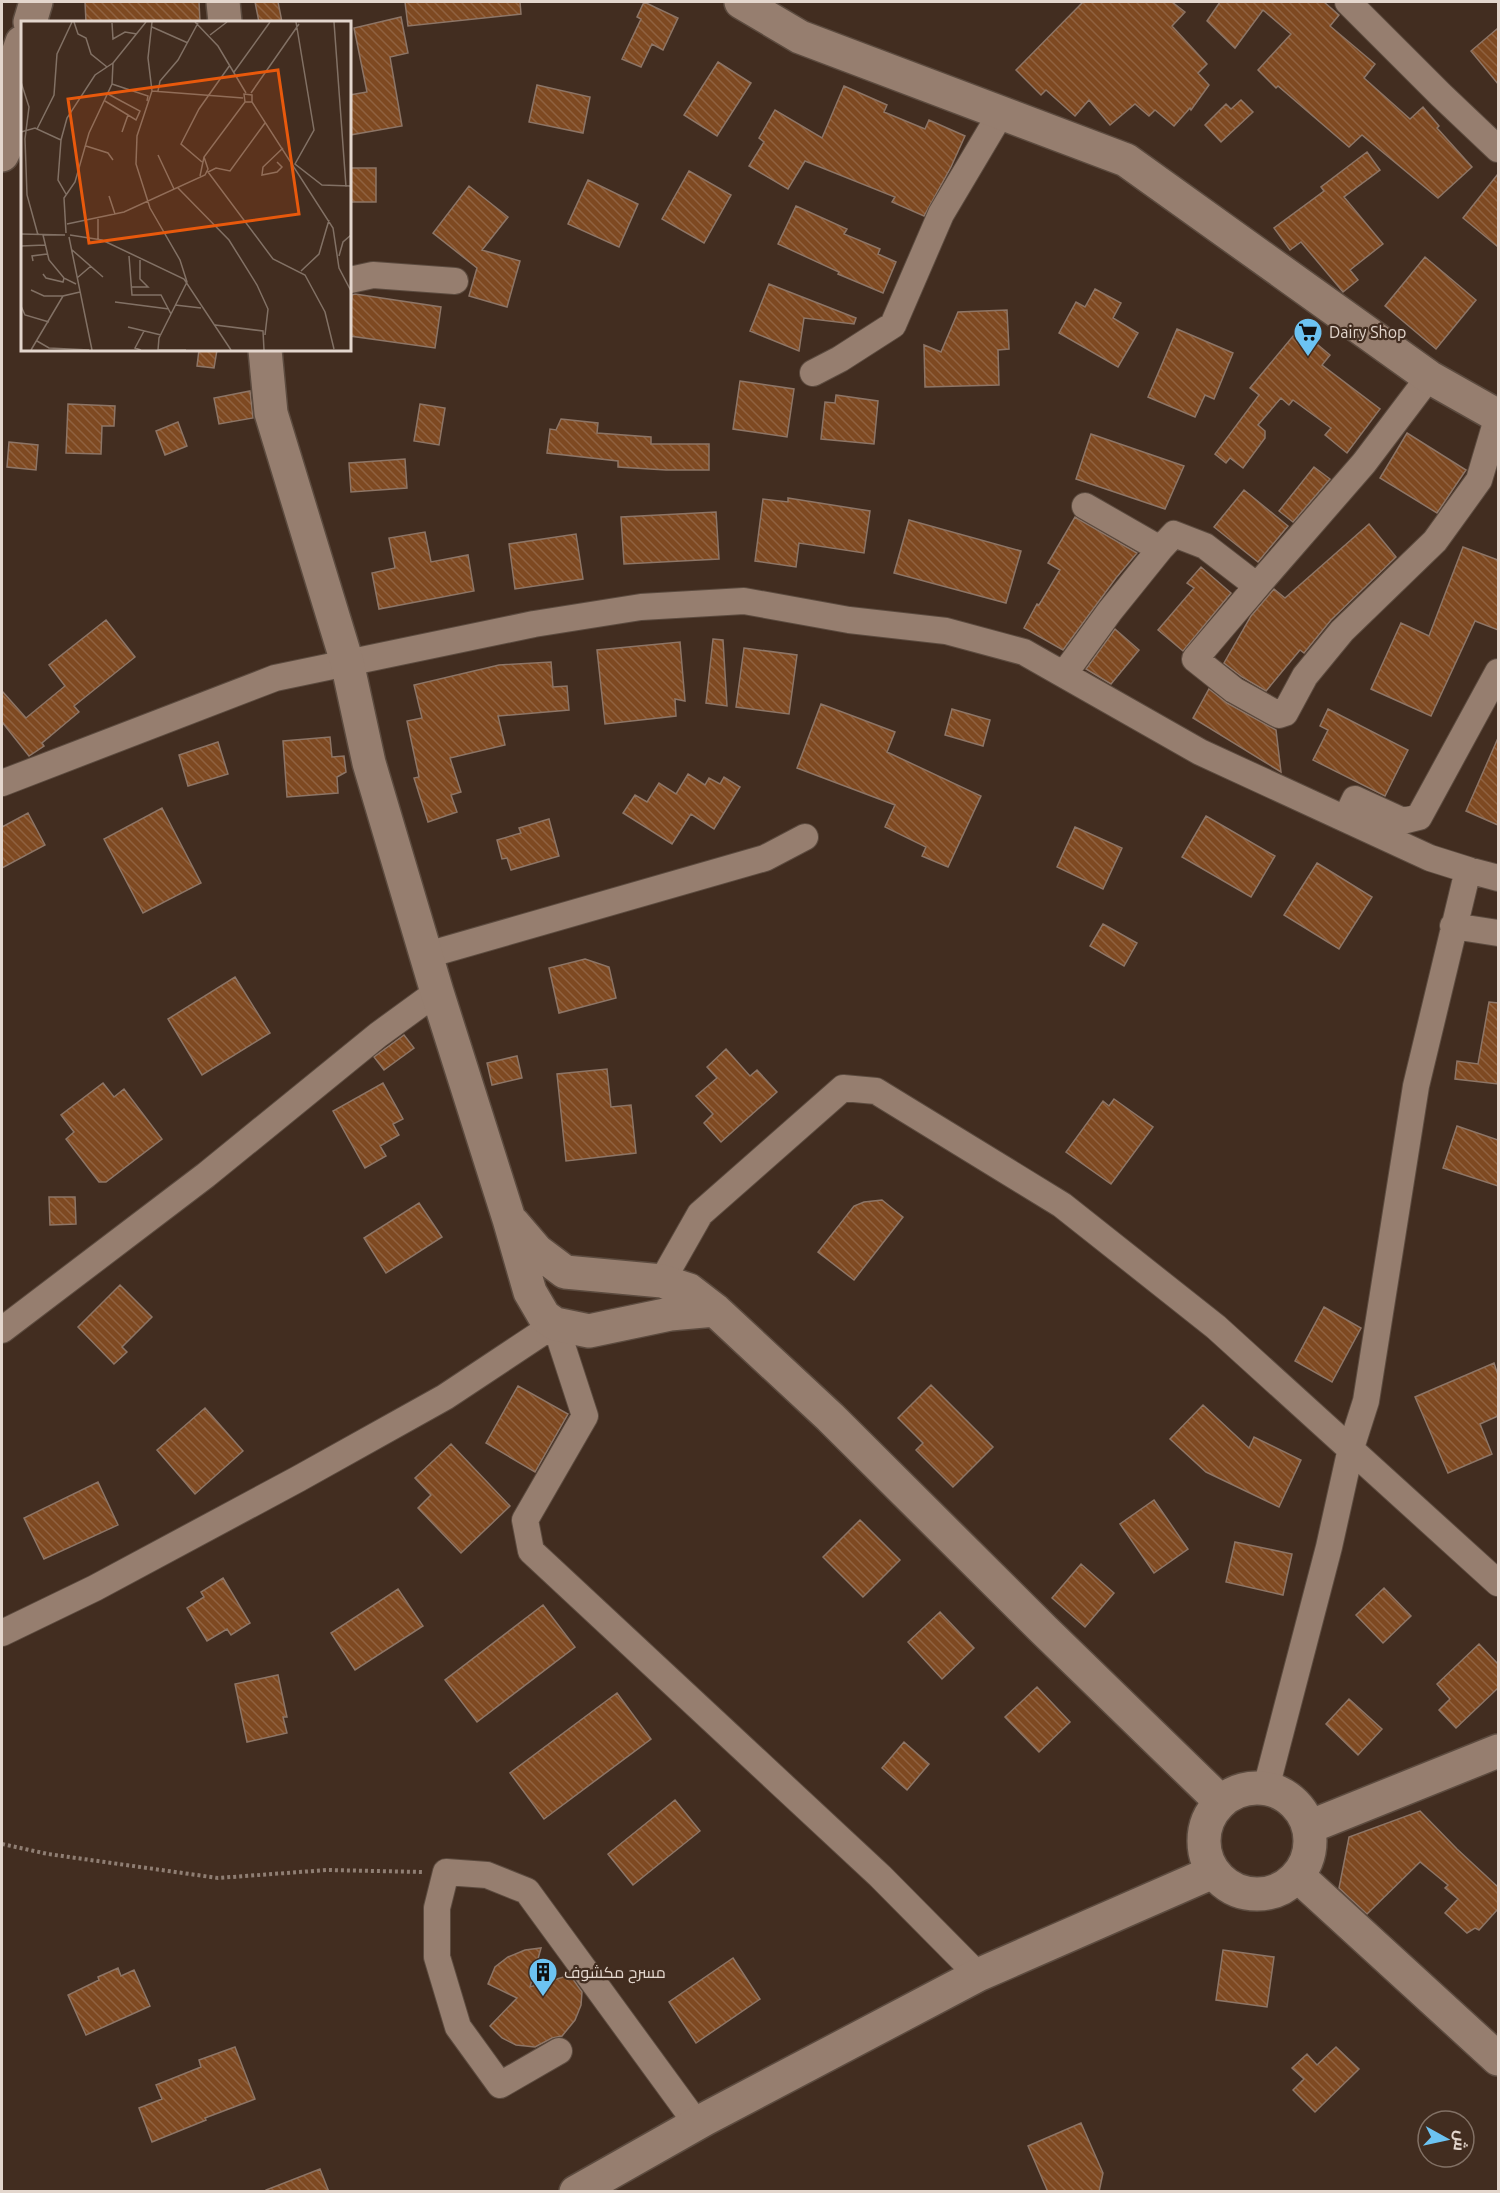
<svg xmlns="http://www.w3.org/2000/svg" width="1500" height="2193" font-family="Ubuntu,Cairo,sans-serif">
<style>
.building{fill:url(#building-back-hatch);stroke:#8d7566;stroke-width:1.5}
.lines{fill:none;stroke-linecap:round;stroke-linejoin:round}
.street-casing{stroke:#5c4b3f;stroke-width:28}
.secondary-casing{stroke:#5c4b3f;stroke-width:36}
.path{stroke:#8f7e73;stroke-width:4;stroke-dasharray:3 3;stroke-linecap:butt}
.street{stroke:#967e6f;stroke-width:26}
.secondary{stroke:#967e6f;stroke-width:33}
.labels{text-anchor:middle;stroke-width:4.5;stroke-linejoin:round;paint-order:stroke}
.poi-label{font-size:16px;fill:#e3d6cd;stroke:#422d20;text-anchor:start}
.inset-road{fill:none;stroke:#827165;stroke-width:1.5}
.view{fill:#e8590c;fill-opacity:0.15;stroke:#e8590c;stroke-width:3}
.inset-edge{fill:none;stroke:#e3d6cd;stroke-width:3}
</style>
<defs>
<pattern id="building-back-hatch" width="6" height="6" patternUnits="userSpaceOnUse" patternTransform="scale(1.5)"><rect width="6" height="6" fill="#7e4921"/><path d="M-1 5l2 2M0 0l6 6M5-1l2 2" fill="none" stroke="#906240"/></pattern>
</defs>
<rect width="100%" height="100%" fill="#422d20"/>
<!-- building -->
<path class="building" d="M 85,2 L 199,2 L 200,22 L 86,22 Z
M 255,2 L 278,2 L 282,22 L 259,22 Z
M 405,2 L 520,2 L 521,14 L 408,26 Z
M 644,2 L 678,18 L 663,50 L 652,44 L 641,67 L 622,59 L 641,19 L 637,17 Z
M 1083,2 L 1172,2 L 1185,12 L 1172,26 L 1207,64 L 1198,73 L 1209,85 L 1191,110 L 1190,108 L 1174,126 L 1155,110 L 1149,116 L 1135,104 L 1110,125 L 1089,100 L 1075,116 L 1046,90 L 1041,95 L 1016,70 Z
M 1220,2 L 1324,2 L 1339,15 L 1330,26 L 1375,64 L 1364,78 L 1410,119 L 1423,107 L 1439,126 L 1437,128 L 1472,167 L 1438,198 L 1362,135 L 1349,147 L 1278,86 L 1276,88 L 1258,70 L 1291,34 L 1263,10 L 1235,48 L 1207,21 Z
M 401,17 L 408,53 L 390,57 L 402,126 L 350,135 L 350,95 L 367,92 L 354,28 Z
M 1498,28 L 1498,84 L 1471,51 Z
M 718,62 L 751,83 L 717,136 L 684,115 Z
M 537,85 L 590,97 L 583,133 L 529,122 Z
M 844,86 L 887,105 L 884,112 L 925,129 L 929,120 L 965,136 L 951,167 L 924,216 L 892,202 L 895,197 L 805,161 L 788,189 L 749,166 L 764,142 L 759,138 L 775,110 L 822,138 Z
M 1241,100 L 1253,112 L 1221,142 L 1205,125 L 1226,104 L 1231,109 Z
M 1367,152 L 1380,170 L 1344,197 L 1383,244 L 1350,270 L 1358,280 L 1343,292 L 1301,242 L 1290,250 L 1274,228 L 1324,191 L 1321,187 Z
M 350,168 L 376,168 L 376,202 L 350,202 Z
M 689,171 L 731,195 L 704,243 L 662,219 Z
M 1498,174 L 1498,247 L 1463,218 Z
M 588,180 L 638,204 L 619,247 L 568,224 Z
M 469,186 L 508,217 L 482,250 L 520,261 L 507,307 L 469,296 L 477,268 L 433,233 Z
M 796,206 L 847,229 L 844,234 L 880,249 L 878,254 L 896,262 L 883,293 L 838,274 L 839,272 L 778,244 Z
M 1425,257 L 1476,300 L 1436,349 L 1385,306 Z
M 769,284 L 856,318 L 854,324 L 804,318 L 799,351 L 750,331 Z
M 1095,289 L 1121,303 L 1113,318 L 1138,333 L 1118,367 L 1059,333 L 1076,302 L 1085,307 Z
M 355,294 L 441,307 L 435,348 L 350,336 L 350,315 L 352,295 Z
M 1007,310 L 1009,349 L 998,350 L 999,385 L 925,387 L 924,345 L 941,352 L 958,312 Z
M 1177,329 L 1233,353 L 1214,399 L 1205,395 L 1195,417 L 1148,397 Z
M 1299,329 L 1330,355 L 1322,365 L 1380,409 L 1347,453 L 1325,435 L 1331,428 L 1293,400 L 1289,405 L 1281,398 L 1258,425 L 1265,431 L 1265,438 L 1243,468 L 1230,458 L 1226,463 L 1215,454 L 1259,395 L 1250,388 Z
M 199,350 L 217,350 L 214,368 L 197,366 Z
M 740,381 L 794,389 L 787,437 L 733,429 Z
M 250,391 L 253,418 L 219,424 L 214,398 Z
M 836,395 L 878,401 L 874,444 L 821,439 L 825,402 L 835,403 Z
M 68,404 L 115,406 L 114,426 L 102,426 L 101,454 L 66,453 Z
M 420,404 L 445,408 L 439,445 L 414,441 Z
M 561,419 L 598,423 L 597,433 L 651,437 L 651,444 L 709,444 L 709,470 L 666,470 L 618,467 L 618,461 L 547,453 L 550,429 L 556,430 Z
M 178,422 L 187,446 L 165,455 L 156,431 Z
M 1407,433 L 1466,470 L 1437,513 L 1380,478 Z
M 1091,434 L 1184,466 L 1165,509 L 1076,479 Z
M 9,442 L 38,445 L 36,470 L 7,467 Z
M 405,459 L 407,488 L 351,492 L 349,463 Z
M 1314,467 L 1330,479 L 1293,522 L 1279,511 Z
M 1244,490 L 1288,526 L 1258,562 L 1214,527 Z
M 788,498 L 870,511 L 864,553 L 799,543 L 796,567 L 755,561 L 763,499 L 788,502 Z
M 716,512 L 719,559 L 624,564 L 621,517 Z
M 1075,517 L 1137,553 L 1116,578 L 1063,650 L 1024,628 L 1037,604 L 1039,605 L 1060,570 L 1048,563 Z
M 909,520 L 1021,551 L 1006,603 L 894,573 Z
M 1369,524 L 1396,557 L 1331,620 L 1304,653 L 1300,650 L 1266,691 L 1242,677 L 1224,663 L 1251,616 L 1274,589 L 1285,598 Z
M 425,532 L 431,562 L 468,555 L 474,591 L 379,609 L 372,573 L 395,568 L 389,538 Z
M 576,534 L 583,579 L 515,589 L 509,544 Z
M 1463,547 L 1498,560 L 1498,630 L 1475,621 L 1431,716 L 1371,689 L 1401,623 L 1429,636 Z
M 1201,567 L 1231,593 L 1183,651 L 1158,630 L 1194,588 L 1187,583 Z
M 106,620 L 135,657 L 74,706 L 79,712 L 42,743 L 44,746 L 29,756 L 2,722 L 2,691 L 26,718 L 65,686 L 49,665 Z
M 1115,629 L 1139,650 L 1111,684 L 1086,669 Z
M 713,639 L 723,640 L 727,706 L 706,703 Z
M 680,642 L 685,701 L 675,699 L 676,716 L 605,724 L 597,650 Z
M 744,648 L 797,655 L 789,714 L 736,707 Z
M 551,662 L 553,687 L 567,686 L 569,710 L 498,716 L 505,745 L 450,758 L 461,792 L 451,795 L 457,812 L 428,822 L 414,778 L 419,777 L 407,721 L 422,718 L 414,685 L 499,665 Z
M 1209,689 L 1227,703 L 1276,730 L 1281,772 L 1193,718 Z
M 821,704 L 895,732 L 887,752 L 981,796 L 948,867 L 922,856 L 926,847 L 885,827 L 895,805 L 797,768 Z
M 952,709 L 990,720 L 983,746 L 945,735 Z
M 1328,709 L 1408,750 L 1385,796 L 1313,760 L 1328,730 L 1320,726 Z
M 330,737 L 332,757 L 344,756 L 346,772 L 337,777 L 338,793 L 287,797 L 283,741 Z
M 1498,738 L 1498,825 L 1466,811 Z
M 218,742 L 228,774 L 188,786 L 179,755 Z
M 688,774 L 705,785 L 709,778 L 720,784 L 724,777 L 740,787 L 714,829 L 691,814 L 672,844 L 623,813 L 635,795 L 647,802 L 659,783 L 676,794 Z
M 162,808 L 201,883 L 143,913 L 104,839 Z
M 28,813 L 45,845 L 2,868 L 2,827 Z
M 1206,816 L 1275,856 L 1251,897 L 1182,857 Z
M 549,819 L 559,856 L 511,870 L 507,858 L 502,859 L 497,840 L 521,833 L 519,828 Z
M 1075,827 L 1122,848 L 1103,889 L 1057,867 Z
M 1317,863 L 1372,897 L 1339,949 L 1284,915 Z
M 1103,924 L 1137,943 L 1124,966 L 1090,946 Z
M 585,959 L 609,967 L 616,998 L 559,1013 L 549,968 Z
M 235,977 L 270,1033 L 202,1075 L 168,1019 Z
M 1489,1002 L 1498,1003 L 1498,1084 L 1455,1079 L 1457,1061 L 1478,1064 Z
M 404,1035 L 414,1048 L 384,1070 L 374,1057 Z
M 726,1049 L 750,1076 L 757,1070 L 777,1092 L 721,1142 L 704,1123 L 713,1114 L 696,1096 L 717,1078 L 707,1067 Z
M 517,1056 L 522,1078 L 492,1085 L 487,1063 Z
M 607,1069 L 611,1107 L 631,1105 L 636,1153 L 566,1161 L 557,1074 Z
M 103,1083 L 114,1097 L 124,1089 L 162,1139 L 106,1182 L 99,1182 L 66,1139 L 74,1132 L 61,1115 Z
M 383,1083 L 403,1119 L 393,1124 L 399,1135 L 380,1146 L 386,1156 L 365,1168 L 333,1111 Z
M 1114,1099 L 1153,1127 L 1111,1184 L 1066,1152 L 1103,1101 L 1109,1106 Z
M 1457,1126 L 1498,1140 L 1498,1186 L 1443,1168 Z
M 49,1197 L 75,1197 L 76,1224 L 50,1225 Z
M 882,1200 L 903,1217 L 854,1280 L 818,1252 L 854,1206 L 864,1202 Z
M 419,1203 L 442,1237 L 386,1273 L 364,1238 Z
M 120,1285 L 152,1317 L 122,1347 L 127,1352 L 114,1364 L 78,1327 Z
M 1324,1307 L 1361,1328 L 1332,1382 L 1295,1361 Z
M 1494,1363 L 1498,1375 L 1498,1416 L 1480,1424 L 1492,1454 L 1448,1473 L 1415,1397 Z
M 931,1385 L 993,1447 L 953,1487 L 916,1450 L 923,1443 L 898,1418 Z
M 518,1386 L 568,1414 L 535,1472 L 486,1443 Z
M 1203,1405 L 1249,1448 L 1254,1437 L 1301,1460 L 1279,1507 L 1206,1472 L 1170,1439 Z
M 205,1408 L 243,1451 L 195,1494 L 157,1450 Z
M 451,1444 L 510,1506 L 461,1553 L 418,1508 L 431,1495 L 415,1478 Z
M 98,1482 L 118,1525 L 44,1559 L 24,1518 Z
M 1154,1500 L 1188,1549 L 1154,1573 L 1120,1524 Z
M 860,1520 L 900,1560 L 863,1597 L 823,1557 Z
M 1235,1542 L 1292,1554 L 1283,1595 L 1226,1582 Z
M 1081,1564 L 1114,1593 L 1085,1627 L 1052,1598 Z
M 223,1578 L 250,1623 L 231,1635 L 227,1629 L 207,1641 L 187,1608 L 204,1597 L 201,1592 Z
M 1384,1588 L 1411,1616 L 1383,1643 L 1356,1615 Z
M 398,1589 L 423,1626 L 355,1670 L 331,1633 Z
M 543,1605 L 575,1647 L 477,1722 L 445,1680 Z
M 940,1612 L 974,1648 L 942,1679 L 908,1642 Z
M 1479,1644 L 1498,1664 L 1498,1688 L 1456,1728 L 1439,1710 L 1450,1699 L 1437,1684 Z
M 278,1675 L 287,1717 L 283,1717 L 287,1733 L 247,1742 L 235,1684 Z
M 1037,1687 L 1070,1722 L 1039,1752 L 1005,1717 Z
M 617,1693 L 651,1739 L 544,1819 L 510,1773 Z
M 1349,1699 L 1382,1729 L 1358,1755 L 1326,1724 Z
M 904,1742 L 929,1764 L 907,1790 L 882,1768 Z
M 675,1800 L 700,1831 L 633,1885 L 608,1854 Z
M 1420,1811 L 1457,1849 L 1498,1887 L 1498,1909 L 1479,1930 L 1475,1928 L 1467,1933 L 1445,1913 L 1458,1899 L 1445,1888 L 1448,1885 L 1420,1862 L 1367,1914 L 1339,1888 L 1349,1837 Z
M 541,1948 L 530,1987 L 570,1975 L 582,1992 L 581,2005 L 575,2020 L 562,2036 L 552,2038 L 535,2047 L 516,2045 L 502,2038 L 490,2026 L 517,1998 L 488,1984 L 495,1967 L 508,1957 L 525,1950 Z
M 1223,1950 L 1274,1957 L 1267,2007 L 1216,2000 Z
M 733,1958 L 760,1999 L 696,2043 L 669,2002 Z
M 118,1968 L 121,1976 L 134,1970 L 150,2006 L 86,2035 L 68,1995 L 99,1980 L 98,1977 Z
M 235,2047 L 255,2099 L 205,2118 L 206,2120 L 152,2142 L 139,2108 L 162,2099 L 156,2085 L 201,2067 L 199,2060 Z
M 1336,2047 L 1359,2069 L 1315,2112 L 1293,2090 L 1304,2079 L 1292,2068 L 1307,2054 L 1317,2065 Z
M 1081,2123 L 1103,2173 L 1099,2192 L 1048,2192 L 1028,2146 Z
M 320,2169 L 329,2192 L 266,2192 L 266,2190 Z"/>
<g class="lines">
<!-- street casing -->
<g class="street-casing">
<path id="street" d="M 1348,2 L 1441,95 L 1498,149
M 350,280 L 373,275 L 455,281
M 813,373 L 840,359 L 893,325 L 941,214 L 1001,113
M 1085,506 L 1160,549 L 1174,534 L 1205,546 L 1257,586 L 1195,659 L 1234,690 L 1279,715 L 1285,713 L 1305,676 L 1342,631 L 1435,541 L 1479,480 L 1498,416
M 1257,586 L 1364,463 L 1429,377
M 1064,674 L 1110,611 L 1160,549
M 2,783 L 275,678 L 534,624 L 641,607 L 744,601 L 849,620 L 946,631 L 1024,652 L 1200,752 L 1430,858 L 1468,870 L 1498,878
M 1346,818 L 1355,799 L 1403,821 L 1419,817 L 1498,672
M 1453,926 L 1498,933
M 427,955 L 765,858 L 805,837
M 662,1281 L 700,1214 L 843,1088 L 876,1091 L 1062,1205 L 1216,1327 L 1498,1583
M 2,1330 L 206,1175 L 378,1035 L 437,992
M 2,1633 L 95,1588 L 298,1479 L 445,1397 L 555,1324 L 585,1416 L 525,1520 L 531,1551 L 880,1876 L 978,1975
M 1266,1788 L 1329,1547 L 1351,1448 L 1366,1401 L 1416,1086 L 1468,870
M 559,2051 L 500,2085 L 458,2027 L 437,1957 L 437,1908 L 446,1872 L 487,1875 L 527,1891 L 697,2124"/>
</g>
<!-- secondary casing -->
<g class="secondary-casing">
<path id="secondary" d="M 223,2 L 225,22
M 741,2 L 800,37 L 1126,160 L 1429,377 L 1498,416
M 30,22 L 36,2
M 2,99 L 22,42
M 2,155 L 22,114
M 265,350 L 271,413 L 347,662 L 369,763 L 437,992 L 509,1219 L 530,1292 L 544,1316 L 555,1324 L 589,1331 L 670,1314 L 715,1310
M 513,1223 L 537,1251 L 565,1272 L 662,1281 L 689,1290 L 715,1310 L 830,1417 L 1044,1630 L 1221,1802
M1204 1841a53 53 0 1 1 106 0a53 53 0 1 1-106 0Z
M 1309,1827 L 1498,1751
M 1298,1876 L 1498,2059
M 576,2192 L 705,2119 L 978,1975 L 1213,1872"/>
</g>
<!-- path -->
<path class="path" d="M 2,1844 L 48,1854 L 218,1878 L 327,1870 L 424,1872"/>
<!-- street -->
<use href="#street" class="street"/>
<!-- secondary -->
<use href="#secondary" class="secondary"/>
</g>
<!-- icons -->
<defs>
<g id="supermarket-pin" transform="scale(1.5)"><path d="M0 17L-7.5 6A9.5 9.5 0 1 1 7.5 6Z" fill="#6cc3f2" stroke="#422d20"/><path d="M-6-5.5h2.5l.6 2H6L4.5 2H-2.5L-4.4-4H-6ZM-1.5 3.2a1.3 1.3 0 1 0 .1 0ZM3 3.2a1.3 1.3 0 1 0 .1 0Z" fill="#111"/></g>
<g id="building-pin" transform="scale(1.5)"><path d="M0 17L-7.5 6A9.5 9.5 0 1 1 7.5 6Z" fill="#6cc3f2" stroke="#422d20"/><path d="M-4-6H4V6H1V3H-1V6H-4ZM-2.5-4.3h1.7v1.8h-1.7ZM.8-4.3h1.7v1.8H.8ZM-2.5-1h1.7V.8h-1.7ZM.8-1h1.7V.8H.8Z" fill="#111"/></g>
</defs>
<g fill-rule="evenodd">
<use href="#supermarket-pin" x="1308" y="332"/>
<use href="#building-pin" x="543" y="1972"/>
</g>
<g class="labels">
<!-- poi labels -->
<g class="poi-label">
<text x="1329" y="338">Dairy Shop</text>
<text x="564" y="1978">مسرح مكشوف</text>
</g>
</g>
<!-- overview -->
<g transform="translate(21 21)">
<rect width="330" height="330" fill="#422d20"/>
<path class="inset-road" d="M 53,1 L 57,13 L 65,17 L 70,33 L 86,46M 131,1 L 127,37 L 131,70 L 116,115 L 115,143 L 129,187 L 159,239 L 166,261 L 138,317 L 137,329M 174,1 L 197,25 L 225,72M 275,1 L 293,109 L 274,143 L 301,164 L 330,165M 313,1 L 325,166M 91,2 L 92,18 L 104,11 L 116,13M 131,6 L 167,22M 189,14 L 206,1M 213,51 L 249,1M 0,61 L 8,86 L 4,118 L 6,174 L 17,214M 91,63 L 127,75 L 126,80M 131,70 L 222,77M 137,70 L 139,60 L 157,39 L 177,2M 230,72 L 278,3M 87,73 L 119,90 L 115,99 L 107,94 L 101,111M 84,80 L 107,94M 231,81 L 224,81 L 223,73 L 231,74 L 231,81 L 312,207 L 318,247 L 330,270M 244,102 L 209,150 L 195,147 L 187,151 L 252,238 L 284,254 L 304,291 L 313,328M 16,108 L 33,74 L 36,33 L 51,1M 0,111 L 14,107 L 40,119M 65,125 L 87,132 L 92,139M 137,134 L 153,168M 181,141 L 160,123 L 178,88 L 209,44M 256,141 L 261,146 L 256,151 L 241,154 L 242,146 L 262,127M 179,155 L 183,136 L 224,81M 157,167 L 208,219 L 236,264 L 247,288 L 244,314M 45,173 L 37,159 L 40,119 L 46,97 L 74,54 L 92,42M 88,175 L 94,193M 77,198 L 77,218M 46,203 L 103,191 L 184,154 L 187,148 L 183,136M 45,212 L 43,177 L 54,161 L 68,112 L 91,63 L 92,42 L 125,1M 0,213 L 44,214M 22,214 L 28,239 L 43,257M 49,214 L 81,219 L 163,258 L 210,329M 48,216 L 71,329M 0,225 L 24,224M 50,228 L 82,256M 108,235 L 111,274 L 140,274 L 150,293M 318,235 L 322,221 L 330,214M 12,240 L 11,235 L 26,233M 280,250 L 298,233 L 308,199M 22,253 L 25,257 L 42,261 L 43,257 L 55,263M 56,257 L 70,245M 110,266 L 127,266 L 119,258 L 119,239M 10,269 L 23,275 L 42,275M 94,281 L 148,288M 154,284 L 180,287M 0,285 L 4,294 L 28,301M 194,304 L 242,310 L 243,329M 107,306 L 140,314M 16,320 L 28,327 L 68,329M 10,329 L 42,275 L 59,271M 120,329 L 114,327 L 123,310M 137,329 L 165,329"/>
<path class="view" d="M 257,49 L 278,193 L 68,222 L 47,78 Z"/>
<rect width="330" height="330" class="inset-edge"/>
</g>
<!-- border -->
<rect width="1500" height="2193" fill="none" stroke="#e3d6cd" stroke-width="6"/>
<!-- north arrow -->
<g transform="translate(1446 2139) rotate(98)"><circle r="28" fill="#422d20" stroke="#827165" stroke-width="1.5"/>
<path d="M0-4.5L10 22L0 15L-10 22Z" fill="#6cc3f2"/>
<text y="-9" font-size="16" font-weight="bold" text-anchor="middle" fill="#e3d6cd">ش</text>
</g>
</svg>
